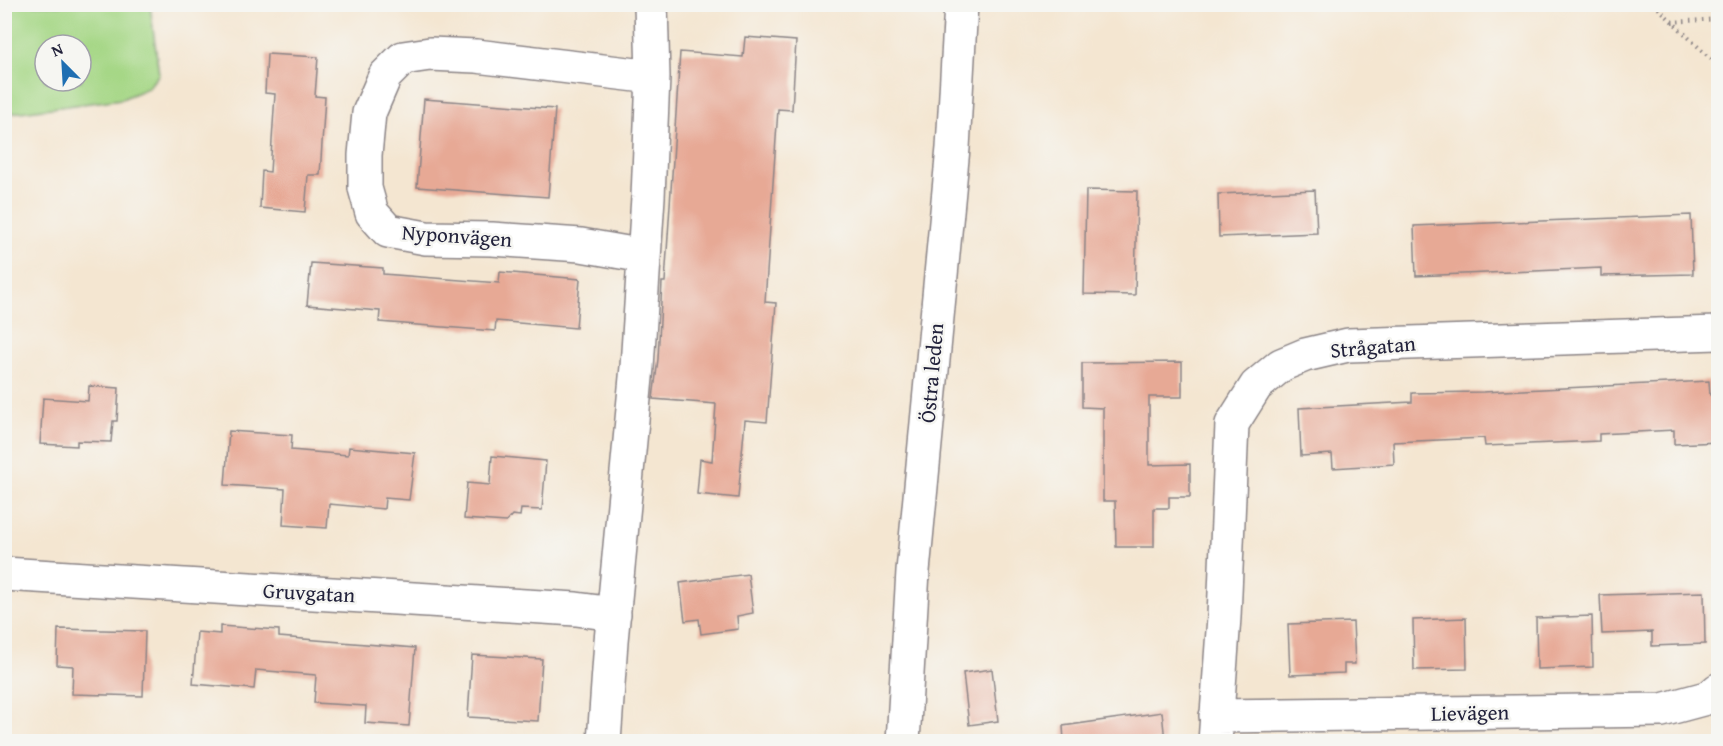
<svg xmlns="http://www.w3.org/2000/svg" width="1723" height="746" font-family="'Gentium Book Plus',serif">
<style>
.green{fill:#a6d786;stroke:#647c60;stroke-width:1.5;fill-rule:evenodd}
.building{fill:#e7a995}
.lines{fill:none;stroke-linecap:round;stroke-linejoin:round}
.minor-casing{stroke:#8b8486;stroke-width:36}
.path{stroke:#8b8486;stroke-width:4;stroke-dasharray:1.5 4.5;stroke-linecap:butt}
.minor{stroke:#fff;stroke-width:33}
.labels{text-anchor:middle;stroke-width:5;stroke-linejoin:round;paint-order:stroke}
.street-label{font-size:21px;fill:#22223b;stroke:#f6f6f2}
</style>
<rect width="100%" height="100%" fill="#f6f6f2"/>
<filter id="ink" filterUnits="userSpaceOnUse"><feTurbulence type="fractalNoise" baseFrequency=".0167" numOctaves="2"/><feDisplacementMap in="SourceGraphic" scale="12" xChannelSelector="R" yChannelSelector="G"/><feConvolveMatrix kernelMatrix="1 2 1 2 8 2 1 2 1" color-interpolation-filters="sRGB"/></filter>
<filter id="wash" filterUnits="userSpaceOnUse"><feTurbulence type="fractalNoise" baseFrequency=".008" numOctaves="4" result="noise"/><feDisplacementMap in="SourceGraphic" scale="24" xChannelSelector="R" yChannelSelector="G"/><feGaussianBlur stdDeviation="1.35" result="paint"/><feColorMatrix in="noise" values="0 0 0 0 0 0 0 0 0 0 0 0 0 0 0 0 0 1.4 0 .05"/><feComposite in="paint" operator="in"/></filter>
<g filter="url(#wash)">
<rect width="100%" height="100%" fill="#f4e6d1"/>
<!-- green -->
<path class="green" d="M 4,5 L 150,5 L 159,74 L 148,88 L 122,99 L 5,114 ZM 45,45 L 81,45 L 81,81 L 45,81 Z"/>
<g id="blocks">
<!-- building -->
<path class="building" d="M 745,37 L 796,41 L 792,110 L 778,109 L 765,302 L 776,303 L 767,422 L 745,420 L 738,498 L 697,494 L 700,459 L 712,461 L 716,404 L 653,399 L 658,359 L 662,282 L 665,282 L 680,52 L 743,57 Z
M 267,54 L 318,57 L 315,96 L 325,97 L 320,175 L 308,175 L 305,212 L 260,208 L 262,171 L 270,172 L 275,94 L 265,93 Z
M 424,99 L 555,109 L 548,197 L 417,187 Z
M 1086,190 L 1137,191 L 1135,295 L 1084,294 Z
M 1315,190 L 1317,233 L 1219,237 L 1218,194 Z
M 1691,215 L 1693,274 L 1601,276 L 1601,268 L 1416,276 L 1414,226 Z
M 311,263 L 383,268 L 383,274 L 499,283 L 500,272 L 580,279 L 576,328 L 496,321 L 495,331 L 379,322 L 380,311 L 307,305 Z
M 1182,362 L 1182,397 L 1149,397 L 1149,465 L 1190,464 L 1190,497 L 1169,497 L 1169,508 L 1154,508 L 1154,547 L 1116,547 L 1115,501 L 1103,501 L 1103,408 L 1082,407 L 1082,363 Z
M 1709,381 L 1710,395 L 1719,395 L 1719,442 L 1674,444 L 1674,430 L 1599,434 L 1599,441 L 1485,446 L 1484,438 L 1393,442 L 1394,464 L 1333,468 L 1332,454 L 1301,456 L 1299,408 L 1412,402 L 1412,393 L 1483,392 Z
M 89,386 L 119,388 L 117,421 L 113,421 L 111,442 L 77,441 L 77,446 L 40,444 L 43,398 L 88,401 Z
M 229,431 L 292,435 L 291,450 L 348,455 L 349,447 L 415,453 L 409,500 L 385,498 L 384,509 L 329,504 L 327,528 L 283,525 L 285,489 L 225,485 Z
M 492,456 L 546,461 L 542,510 L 521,509 L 520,516 L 512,515 L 506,522 L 464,519 L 467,483 L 490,485 Z
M 748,574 L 753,613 L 737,616 L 738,629 L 701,634 L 699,619 L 685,621 L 680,583 Z
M 1704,592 L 1705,644 L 1652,646 L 1652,632 L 1602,634 L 1600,595 Z
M 1592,616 L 1593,667 L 1537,669 L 1536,618 Z
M 1466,618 L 1467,669 L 1414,670 L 1413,620 Z
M 1353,622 L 1355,664 L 1344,664 L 1344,673 L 1290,675 L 1288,624 Z
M 220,626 L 279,630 L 279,637 L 415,648 L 409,726 L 365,723 L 366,706 L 314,703 L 316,675 L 256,670 L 254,689 L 193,684 L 197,632 L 220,634 Z
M 58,629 L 145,631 L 143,696 L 72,694 L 73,666 L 57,665 Z
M 472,655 L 542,659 L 538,721 L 468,717 Z
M 992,669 L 998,721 L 969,725 L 963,673 Z
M 1162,712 L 1165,741 L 1064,741 L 1063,726 Z"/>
</g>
</g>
<g filter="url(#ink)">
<use href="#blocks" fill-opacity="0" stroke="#8b8486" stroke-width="1.5"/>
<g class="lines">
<!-- minor casing -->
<g class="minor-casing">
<path id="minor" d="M 644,256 L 581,245 L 492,239 L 426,238 L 388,231 L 372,213 L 365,188 L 365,155 L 369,113 L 385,76 L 403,58 L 430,54 L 476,56 L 653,77
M 4,574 L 576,609 L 614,614
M 1216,716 L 1662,710 L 1710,697 L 1718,690
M 604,742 L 611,641 L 637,367 L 648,197 L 653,77 L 651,4
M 903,742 L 913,571 L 953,148 L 961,4
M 1215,742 L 1224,617 L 1232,424 L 1256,386 L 1281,365 L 1305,355 L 1348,345 L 1718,333"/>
</g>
<!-- path -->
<path class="path" d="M 1654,4 L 1718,66
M 1672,22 L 1718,19"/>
<!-- minor -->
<use href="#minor" class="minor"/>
</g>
</g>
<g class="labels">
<!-- street labels -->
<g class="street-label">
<text transform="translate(457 236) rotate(4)" y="7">Nyponvägen</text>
<text transform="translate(1373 347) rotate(-5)" y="7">Strågatan</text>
<text transform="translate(932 373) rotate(-85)" y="7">Östra leden</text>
<text transform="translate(309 593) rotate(3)" y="7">Gruvgatan</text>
<text transform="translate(1470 713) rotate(-1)" y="7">Lievägen</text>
</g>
</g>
<!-- margin -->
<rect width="1723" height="746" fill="none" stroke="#f6f6f2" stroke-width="24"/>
<!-- north arrow -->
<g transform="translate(63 63) rotate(336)"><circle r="28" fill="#f6f6f2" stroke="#a1a1a9" stroke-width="1.5"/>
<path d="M0-4.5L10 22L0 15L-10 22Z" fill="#1f6fb2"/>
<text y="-9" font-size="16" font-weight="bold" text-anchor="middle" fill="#22223b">N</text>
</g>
</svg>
